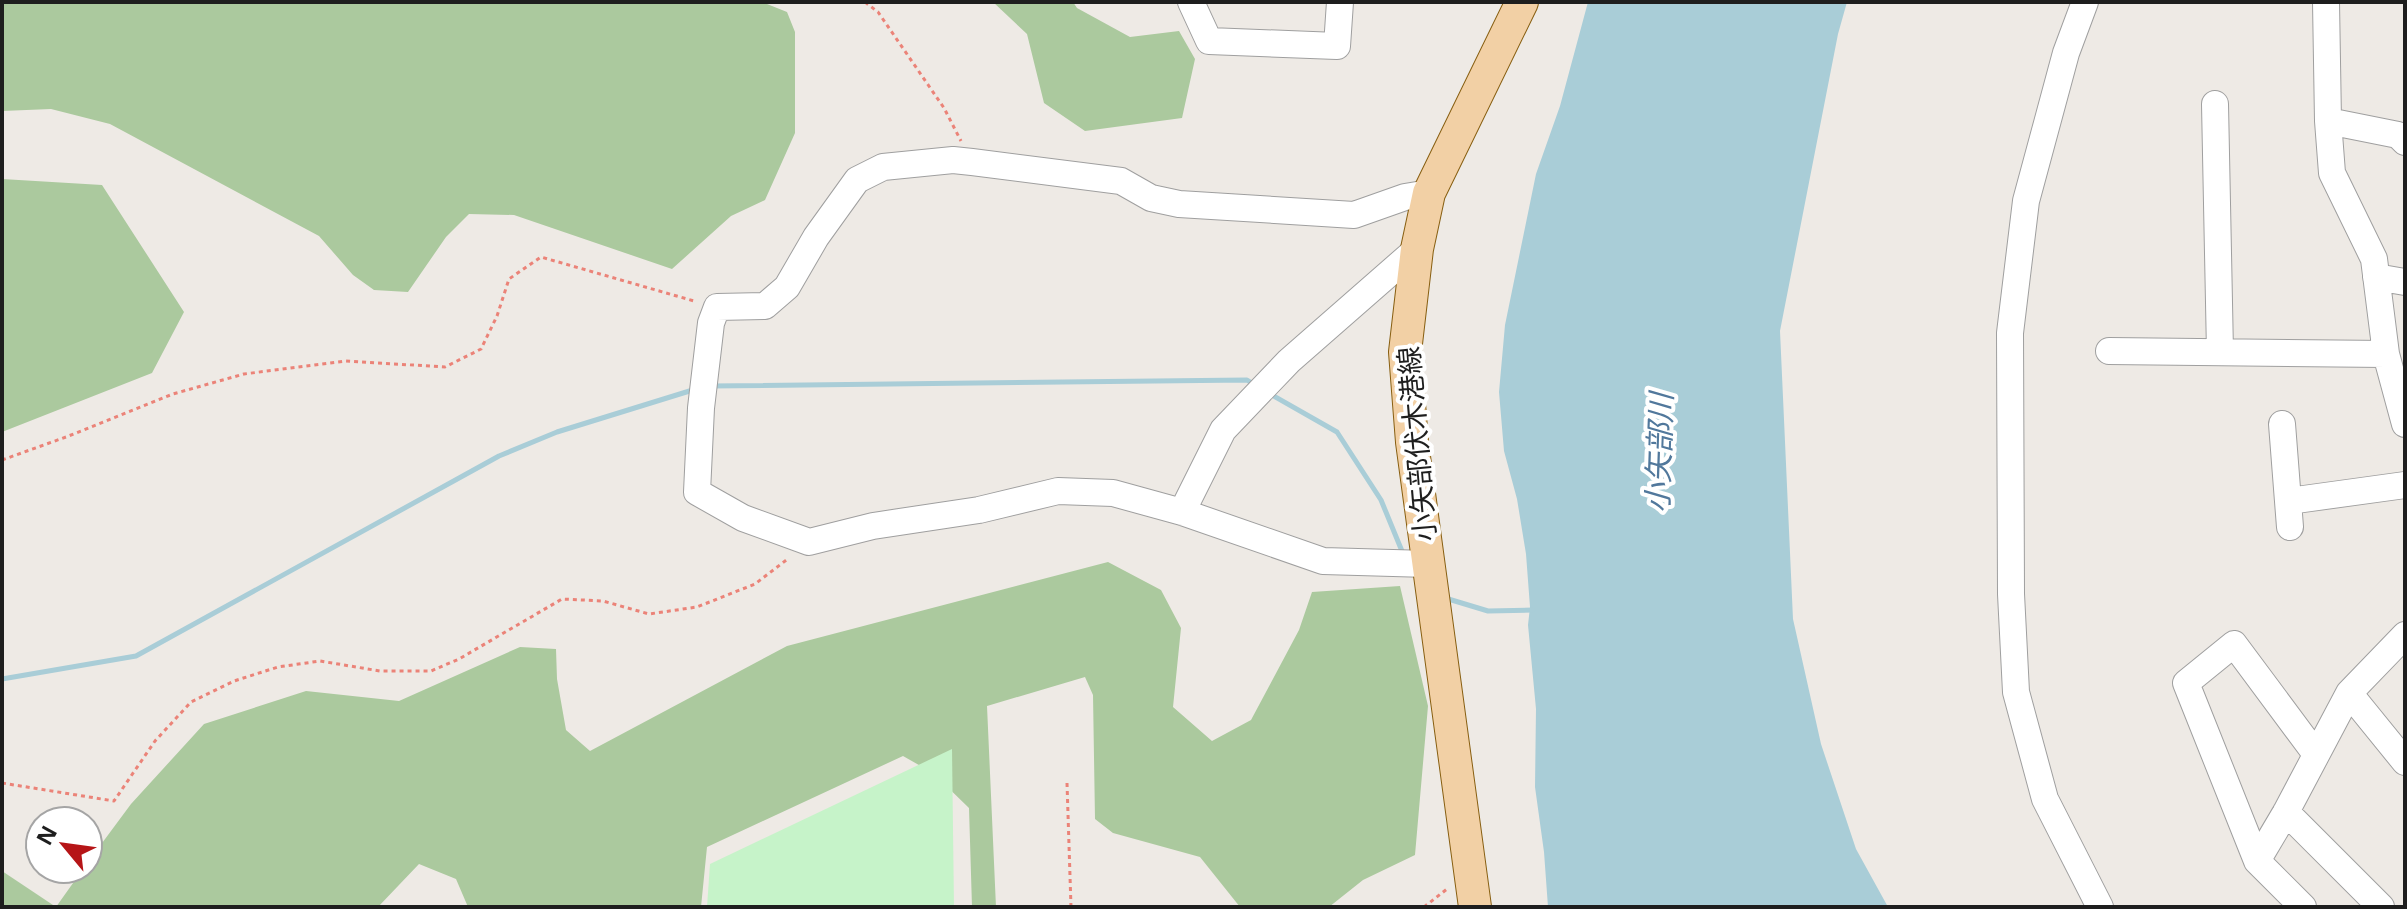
<svg xmlns="http://www.w3.org/2000/svg" width="2407" height="909" font-family="'Open Sans','Noto Sans JP',sans-serif">
<style>
.forest{fill:#abc99e}
.park{fill:#c6f3c9}
.water{fill:#a9cdd7}
.lines{fill:none;stroke-linecap:round;stroke-linejoin:round}
.stream{stroke:#a9cdd7;stroke-width:5}
.minor-casing{stroke:#9f9f9f;stroke-width:28}
.major-casing{stroke:#875e10;stroke-width:34}
.path{stroke:#eb8378;stroke-width:3;stroke-dasharray:4 4;stroke-linecap:butt}
.minor{stroke:#fff;stroke-width:26}
.major{stroke:#f2d0a5;stroke-width:32}
.labels{text-anchor:middle;stroke-width:8;stroke-linejoin:round;paint-order:stroke}
.street-label{font-size:28px;fill:#1e1e1e;stroke:#fff}
.water-label{font-size:30px;font-style:italic;fill:#51789c;stroke:#fff}
</style>
<rect width="100%" height="100%" fill="#eeeae5"/>
<!-- forest -->
<path class="forest" d="M 2,2 L 762,2 L 787,12 L 795,32 L 795,133 L 765,200 L 731,216 L 672,269 L 514,215 L 469,214 L 446,237 L 408,292 L 374,290 L 353,275 L 319,236 L 110,124 L 51,109 L 2,111 Z
M 993,2 L 1073,2 L 1077,8 L 1130,37 L 1179,31 L 1195,59 L 1182,118 L 1085,131 L 1044,103 L 1027,34 Z
M 2,179 L 102,185 L 184,312 L 152,373 L 2,432 Z
M 1108,562 L 1161,590 L 1181,628 L 1173,707 L 1212,741 L 1251,720 L 1299,630 L 1312,592 L 1400,586 L 1428,706 L 1415,855 L 1363,880 L 1329,907 L 1240,907 L 1200,857 L 1113,833 L 1095,819 L 1093,695 L 1085,677 L 987,706 L 996,907 L 972,907 L 969,808 L 933,773 L 903,756 L 707,847 L 701,907 L 468,907 L 456,879 L 419,864 L 378,907 L 2,907 L 2,871 L 56,907 L 83,869 L 88,869 L 88,862 L 131,804 L 204,724 L 306,691 L 399,701 L 520,647 L 556,649 L 557,679 L 566,730 L 590,751 L 787,646 Z"/>
<!-- park -->
<path class="park" d="M 952,749 L 954,907 L 707,907 L 710,864 Z"/>
<!-- water -->
<path class="water" d="M 1588,2 L 1847,2 L 1838,34 L 1780,331 L 1793,619 L 1821,744 L 1856,849 L 1888,907 L 1548,907 L 1544,852 L 1535,787 L 1536,709 L 1528,625 L 1530,607 L 1526,554 L 1517,499 L 1504,451 L 1499,392 L 1505,325 L 1536,174 L 1560,106 Z"/>
<g class="lines">
<!-- stream -->
<path class="stream" d="M 710,386 L 1247,380 L 1255,385
M 1270,394 L 1337,432 L 1381,500 L 1404,556
M 1445,598 L 1488,611 L 1533,610
M 2,679 L 136,656 L 499,456 L 557,432 L 696,389"/>
<!-- minor casing -->
<g class="minor-casing">
<path id="minor" d="M 1191,2 L 1209,41 L 1337,46 L 1340,2
M 2085,2 L 2066,53 L 2026,201 L 2010,333 L 2011,594 L 2016,692 L 2045,799 L 2100,907
M 2326,2 L 2328,121 L 2332,173 L 2374,259 L 2386,354 L 2405,424
M 2215,104 L 2220,352
M 2328,121 L 2398,135 L 2405,142
M 2376,277 L 2405,282
M 2109,351 L 2386,354
M 2282,424 L 2290,527
M 2289,501 L 2405,485
M 1182,512 L 1223,430 L 1289,361 L 1417,249
M 1428,564 L 1323,561 L 1182,512 L 1113,493 L 1058,491 L 979,510 L 873,526 L 809,542 L 743,518 L 697,492 L 701,408 L 711,323 L 717,307 L 765,306 L 787,287 L 816,237 L 857,180 L 883,167 L 953,160 L 972,162 L 1121,181 L 1151,198 L 1179,204 L 1354,215 L 1405,197 L 1429,193
M 2349,693 L 2405,762
M 2286,812 L 2381,907
M 2257,861 L 2286,812 L 2349,693 L 2405,635
M 2303,907 L 2257,861 L 2186,683 L 2234,644 L 2315,753"/>
</g>
<!-- major casing -->
<g class="major-casing">
<path id="major" d="M 1475,907 L 1412,442 L 1405,352 L 1417,249 L 1429,193 L 1522,2"/>
</g>
<!-- path -->
<path class="path" d="M 865,2 L 878,12 L 944,108 L 961,141
M 2,460 L 66,437 L 173,394 L 244,374 L 346,361 L 445,367 L 481,349 L 497,316 L 509,279 L 541,257 L 694,301
M 2,783 L 114,801 L 155,741 L 191,702 L 234,681 L 278,667 L 320,661 L 380,671 L 431,671 L 459,659 L 562,599 L 603,601 L 649,614 L 697,607 L 755,584 L 789,558
M 1067,783 L 1071,907
M 1424,907 L 1447,889"/>
<!-- minor -->
<use href="#minor" class="minor"/>
<!-- major -->
<use href="#major" class="major"/>
</g>
<g class="labels">
<!-- street labels -->
<g class="street-label">
<text transform="translate(1417 444) rotate(-95)" y="10">小矢部伏木港線</text>
</g>
<!-- water labels -->
<g class="water-label">
<text transform="translate(1660 453) rotate(-88)" y="10">小矢部川</text>
</g>
</g>
<!-- border -->
<rect width="2407" height="909" fill="none" stroke="#1e1e1e" stroke-width="8"/>
<!-- north arrow -->
<g transform="translate(64 845) rotate(299)"><circle r="38" fill="#ffffff" stroke="#a5a5a5" stroke-width="2"/>
<path d="M0-6L14 30L0 20L-14 30Z" fill="#b61517"/>
<text y="-12" font-size="22" font-weight="bold" text-anchor="middle" fill="#1e1e1e">N</text>
</g>
</svg>
